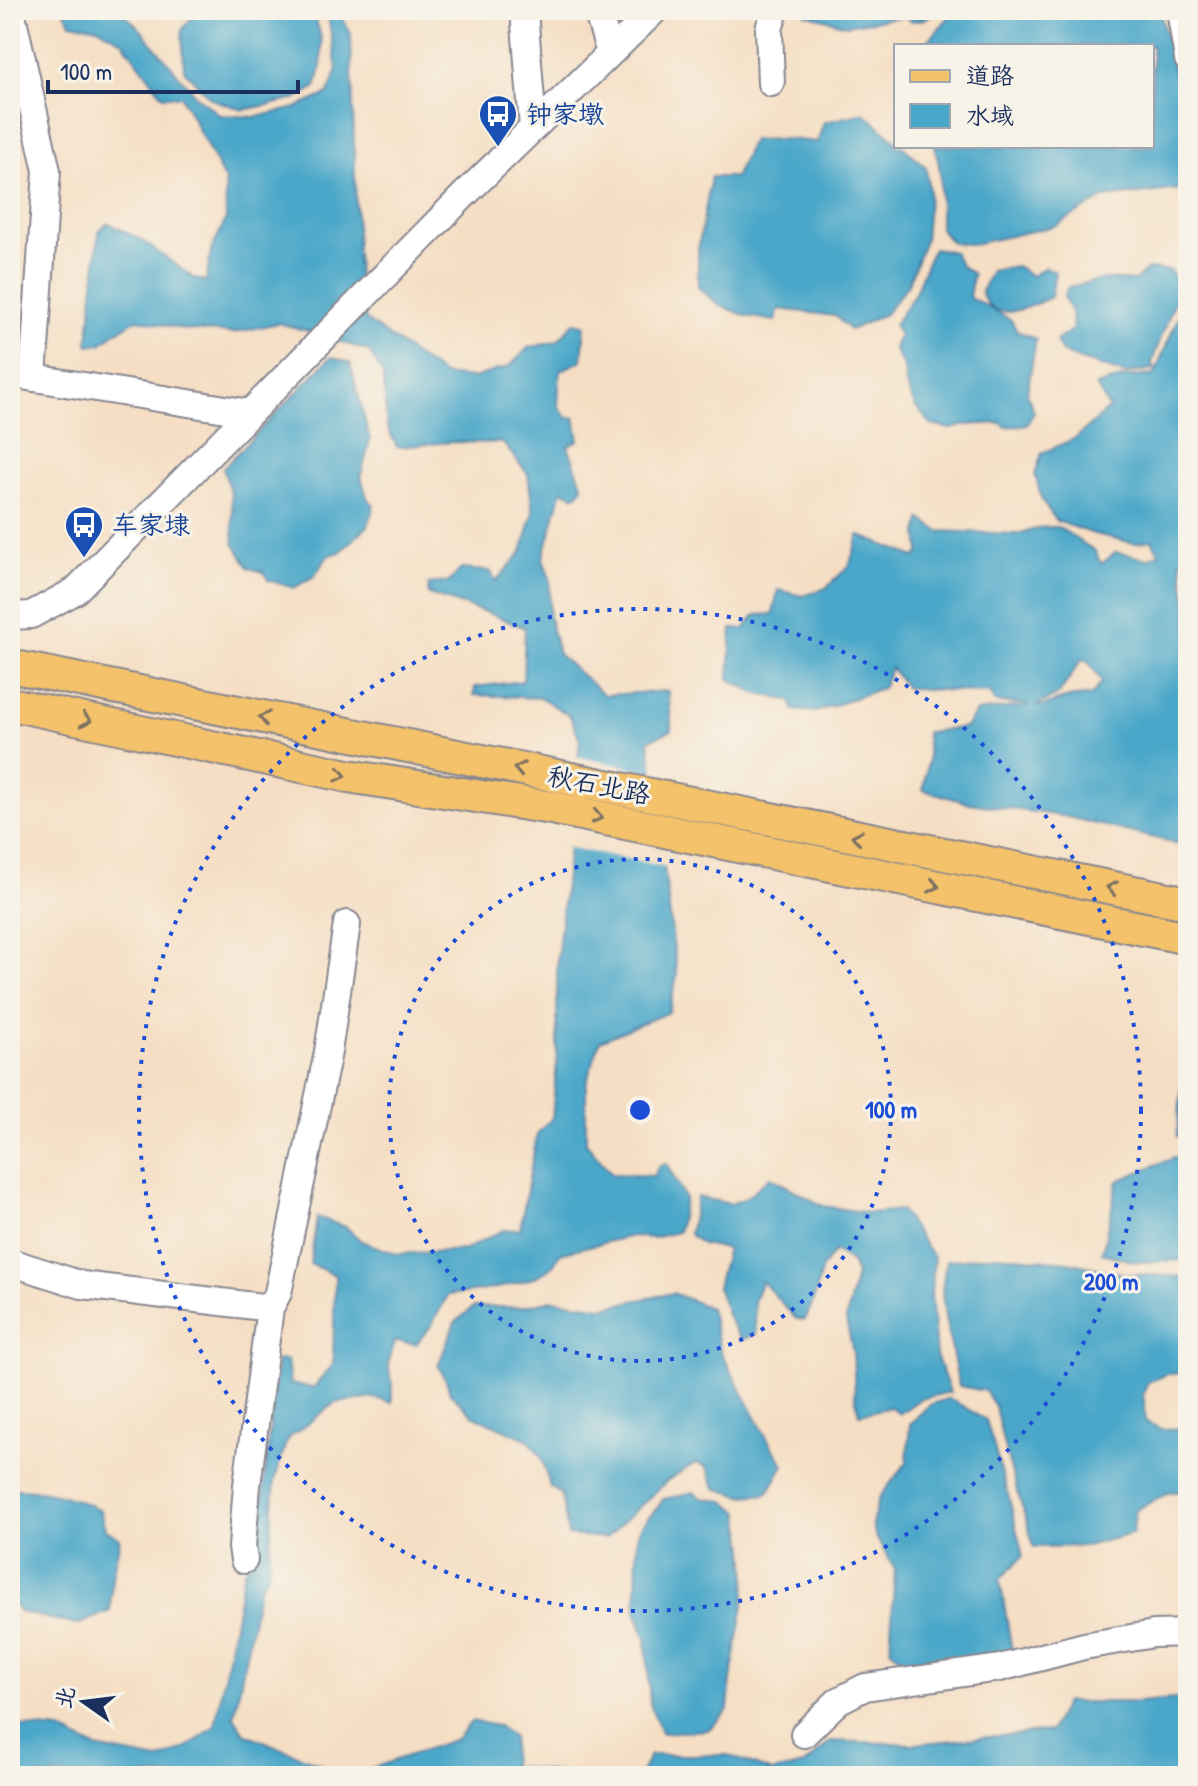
<svg xmlns="http://www.w3.org/2000/svg" width="1198" height="1786" font-family="'Patrick Hand','LXGW WenKai TC',sans-serif">
<style>
.water{fill:#4ba7c9;stroke:#336b94;stroke-width:2;fill-rule:evenodd}
.pier{fill:#f5dec3}
.lines{fill:none;stroke-linecap:round;stroke-linejoin:round}
.minor-casing{stroke:#888690;stroke-width:30}
.major-casing{stroke:#888690;stroke-width:36}
.minor{stroke:#fff;stroke-width:26}
.major{stroke:#f4c26a;stroke-width:32}
.oneway{stroke:#7d7163}
.ring{fill:none;stroke:#1d4ed8;stroke-width:4;stroke-dasharray:4 8}
.labels{text-anchor:middle;stroke-width:6;stroke-linejoin:round;paint-order:stroke}
.transit-label{font-size:26px;fill:#164399;stroke:#f7f3e8;text-anchor:start}
.street-label{font-size:26px;fill:#1b2f5e;stroke:#f7f3e8}
.centre{fill:#1d4ed8;stroke:#f7f3e8;stroke-width:4}
.ring-label{font-size:24px;text-anchor:middle;font-weight:bold;fill:#1d4ed8;stroke:#f7f3e8;stroke-width:6;stroke-linejoin:round;paint-order:stroke}
</style>
<rect width="100%" height="100%" fill="#f7f3e8"/>
<filter id="ink" filterUnits="userSpaceOnUse"><feTurbulence type="fractalNoise" baseFrequency=".0125" numOctaves="2"/><feDisplacementMap in="SourceGraphic" scale="16" xChannelSelector="R" yChannelSelector="G"/><feConvolveMatrix kernelMatrix="1 2 1 2 8 2 1 2 1" color-interpolation-filters="sRGB"/></filter>
<filter id="wash" filterUnits="userSpaceOnUse"><feTurbulence type="fractalNoise" baseFrequency=".006" numOctaves="4" result="noise"/><feDisplacementMap in="SourceGraphic" scale="32" xChannelSelector="R" yChannelSelector="G"/><feGaussianBlur stdDeviation="1.8" result="paint"/><feColorMatrix in="noise" values="0 0 0 0 0 0 0 0 0 0 0 0 0 0 0 0 0 1.4 0 .05"/><feComposite in="paint" operator="in"/></filter>
<g filter="url(#wash)">
<rect width="100%" height="100%" fill="#f5dec3"/>
<!-- water -->
<path class="water" d="M 63,10 L 120,10 L 141,30 L 196,96 L 220,115 L 255,117 L 296,108 L 328,94 L 337,69 L 327,10 L 338,10 L 351,34 L 358,285 L 366,320 L 443,375 L 473,378 L 510,366 L 528,348 L 558,341 L 574,322 L 585,326 L 582,360 L 560,371 L 558,405 L 567,418 L 575,417 L 579,440 L 568,446 L 583,487 L 575,496 L 562,490 L 543,559 L 550,579 L 549,617 L 558,654 L 604,695 L 668,691 L 672,730 L 649,740 L 677,975 L 669,1012 L 600,1041 L 586,1084 L 586,1143 L 612,1174 L 653,1176 L 660,1165 L 666,1163 L 685,1198 L 678,1232 L 652,1238 L 632,1236 L 560,1253 C 557,1258 554,1266 549,1269 C 527,1286 475,1292 448,1295 L 431,1326 L 416,1344 L 395,1341 L 388,1364 L 392,1384 L 392,1403 L 374,1398 L 335,1403 L 287,1439 L 275,1480 L 268,1575 L 259,1587 L 234,1717 L 244,1733 L 337,1771 L 367,1770 L 456,1739 L 472,1721 L 498,1726 L 513,1738 L 511,1766 L 586,1776 L 10,1776 L 10,1725 L 60,1730 L 96,1748 L 159,1760 L 187,1748 L 215,1726 L 244,1570 L 256,1557 L 277,1360 L 287,1360 L 290,1384 L 313,1388 L 333,1365 L 335,1275 L 310,1264 L 317,1217 L 346,1227 L 361,1241 L 397,1254 L 465,1250 L 503,1230 L 520,1229 L 537,1134 L 552,1118 L 557,1062 L 557,961 L 580,739 L 570,716 L 541,698 L 474,695 L 475,687 L 523,681 L 525,628 L 488,613 L 428,594 L 429,584 L 449,582 L 461,569 L 490,571 L 496,581 L 522,552 L 533,513 L 528,474 L 503,443 L 452,442 L 397,447 L 387,427 L 383,375 L 369,351 L 308,331 L 278,323 L 234,333 L 187,330 L 138,319 L 113,334 L 101,344 L 88,345 L 99,231 L 108,223 L 142,240 L 195,279 L 206,281 L 211,251 L 226,219 L 225,181 L 181,96 L 163,96 L 123,42 L 97,27 L 71,23 Z
M 198,10 L 312,10 C 324,37 325,59 316,87 L 293,100 L 243,110 L 211,99 L 184,70 L 182,30 Z
M 803,10 L 939,10 L 925,19 L 911,21 L 906,16 L 846,25 L 806,14 Z
M 952,10 L 1160,10 L 1181,103 L 1188,107 L 1188,188 L 1104,198 L 1055,226 L 974,244 L 952,243 L 940,229 L 940,171 L 935,146 L 1152,146 L 1152,46 L 929,46 L 929,40 L 949,17 Z
M 864,113 L 896,141 L 896,146 L 902,146 L 926,167 L 929,193 L 925,240 L 908,284 L 885,314 L 850,330 L 835,316 L 779,309 L 776,321 L 747,316 L 718,305 L 698,287 L 698,249 L 711,177 L 735,177 L 752,140 L 789,139 L 817,142 L 824,122 Z
M 933,248 L 954,252 L 960,265 L 973,274 L 969,297 L 1011,320 L 1017,331 L 1036,339 L 1027,394 L 1034,412 L 1027,425 L 1006,427 L 1001,423 L 965,425 L 951,429 L 932,425 L 915,406 L 906,385 L 904,368 L 894,349 L 899,335 L 894,324 L 914,295 Z
M 1016,266 L 1032,276 L 1045,267 L 1055,272 L 1051,297 C 1028,307 993,327 981,292 L 991,271 Z
M 1147,269 L 1169,270 L 1181,285 L 1152,362 L 1153,369 L 1125,374 L 1078,359 L 1062,352 L 1056,341 L 1073,329 L 1071,312 L 1064,297 L 1068,287 L 1105,279 L 1135,281 Z
M 1188,294 L 1188,551 L 1181,561 L 1186,599 L 1188,605 L 1188,846 L 1063,816 L 969,803 L 923,790 L 928,760 L 926,732 L 966,727 L 976,712 L 1029,705 L 994,702 L 991,693 L 906,688 L 891,668 L 882,688 L 816,712 L 794,710 L 791,701 L 755,693 L 729,679 L 732,629 L 744,629 L 756,615 L 773,614 L 778,590 L 803,596 L 826,588 L 849,566 L 859,535 L 915,557 L 920,552 L 918,533 L 921,519 L 939,531 L 1016,534 L 1045,527 L 1058,527 L 1095,551 L 1101,564 L 1116,552 L 1148,559 L 1159,553 L 1152,540 L 1134,543 L 1094,534 L 1056,521 L 1042,500 L 1035,474 L 1042,453 L 1076,438 L 1109,408 L 1096,386 L 1125,377 L 1154,375 ZM 1082,659 L 1088,661 L 1102,682 L 1092,695 L 1068,698 L 1043,706 L 1036,706 L 1059,694 Z
M 331,357 L 350,363 L 370,440 L 361,476 L 367,498 L 374,505 L 368,526 L 340,552 L 329,555 L 314,576 L 294,588 L 268,580 L 264,572 L 249,568 L 234,543 L 231,495 L 223,468 Z
M 1188,1018 L 1188,1140 L 1177,1136 Z
M 1174,1157 L 1188,1157 L 1188,1260 L 1136,1262 L 1102,1253 L 1118,1181 Z
M 770,1177 L 823,1206 L 869,1213 L 901,1210 L 934,1259 L 931,1293 L 936,1355 L 950,1392 L 920,1399 L 899,1414 L 891,1407 L 860,1414 L 855,1397 L 853,1352 L 846,1320 L 856,1274 L 851,1262 L 834,1251 L 822,1268 L 813,1302 L 805,1320 L 796,1319 L 762,1281 L 754,1300 L 756,1334 L 741,1340 L 729,1319 L 717,1287 L 727,1249 L 702,1244 L 689,1234 L 697,1197 L 731,1204 L 746,1198 Z
M 997,1255 L 1067,1262 L 1124,1274 L 1188,1277 L 1188,1373 L 1168,1374 L 1148,1382 L 1143,1394 L 1146,1422 L 1161,1429 L 1188,1428 L 1188,1492 L 1169,1492 L 1136,1510 L 1132,1534 L 1085,1546 L 1034,1547 L 1005,1450 L 995,1406 L 985,1391 L 959,1386 L 945,1317 L 942,1291 L 946,1261 Z
M 673,1293 L 710,1308 L 721,1353 L 772,1447 L 784,1465 L 767,1494 L 742,1496 L 715,1488 L 707,1467 L 696,1463 L 668,1480 L 606,1538 L 568,1535 L 561,1494 L 550,1487 L 541,1457 L 529,1440 L 474,1416 L 450,1393 L 446,1380 L 438,1366 L 455,1322 L 474,1307 L 521,1307 L 552,1300 L 604,1307 Z
M 949,1398 L 986,1420 L 1009,1498 L 1023,1556 L 1000,1579 L 1012,1651 L 963,1663 L 904,1661 L 890,1649 L 895,1569 L 876,1537 L 872,1524 L 879,1498 L 907,1462 L 910,1424 L 929,1405 Z
M 10,1489 C 38,1488 75,1497 100,1510 L 105,1529 L 120,1539 L 112,1577 L 110,1611 L 77,1625 L 21,1612 L 10,1602 Z
M 694,1492 L 702,1498 L 724,1501 L 740,1512 C 743,1536 748,1562 746,1587 C 742,1628 730,1669 728,1710 L 708,1730 L 661,1733 L 650,1704 L 646,1638 L 636,1611 L 637,1538 C 640,1519 655,1516 663,1499 Z
M 1188,1698 L 1188,1776 L 639,1776 L 650,1755 L 728,1755 L 772,1772 L 804,1765 L 831,1741 L 913,1744 L 1051,1731 L 1065,1702 L 1136,1702 Z"/>
<!-- pier -->
<path class="pier" d="M 574,756 L 657,773 L 668,867 L 566,847 Z"/>
</g>
<g filter="url(#ink)">
<g class="lines">
<!-- minor casing -->
<g class="minor-casing">
<path id="minor" d="M 11,10 L 47,171 L 33,378
M 524,10 L 533,128
M 597,10 L 610,53
M 1180,10 L 1188,59
M 771,83 L 769,29 L 775,10
M 10,374 L 250,413
M 10,616 L 31,615 L 75,591 L 464,195 L 655,10
M 10,1262 L 82,1285 L 270,1308
M 244,1560 L 242,1547 L 247,1485 L 270,1308 L 278,1293 L 328,1052 L 347,924
M 804,1734 L 838,1701 L 865,1687 L 1000,1668 L 1084,1646 L 1154,1634 L 1188,1633"/>
</g>
<!-- major casing -->
<g class="major-casing">
<path id="major" d="M 10,666 L 1188,903
M 10,704 L 348,776 L 552,808 L 1188,938"/>
</g>
<!-- minor -->
<use href="#minor" class="minor"/>
<!-- major -->
<use href="#major" class="major"/>
</g>
<!-- one-way arrows -->
<defs><path id="oneway-chevron" d="M-2-3.5L2.5 0L-2 3.5" fill="none" stroke-width="1.6" stroke-linecap="round" stroke-linejoin="round" transform="scale(2)"/></defs>
<g class="oneway">
<use href="#oneway-chevron" transform="translate(264 718) rotate(-169)"/>
<use href="#oneway-chevron" transform="translate(86 720) rotate(12)"/>
<use href="#oneway-chevron" transform="translate(519 769) rotate(-169)"/>
<use href="#oneway-chevron" transform="translate(341 775) rotate(11)"/>
<use href="#oneway-chevron" transform="translate(597 817) rotate(12)"/>
<use href="#oneway-chevron" transform="translate(857 837) rotate(-169)"/>
<use href="#oneway-chevron" transform="translate(934 886) rotate(12)"/>
<use href="#oneway-chevron" transform="translate(1112 888) rotate(-169)"/>
</g>
</g>
<!-- distance rings -->
<g class="ring">
<circle cx="640" cy="1110" r="251"/>
<circle cx="640" cy="1110" r="501"/>
</g>
<!-- icons -->
<defs>
<g id="bus-pin" transform="scale(2)"><path d="M0 17L-7.5 6A9.5 9.5 0 1 1 7.5 6Z" fill="#1a4fb4" stroke="#f7f3e8"/><path d="M-5-6H5V4H4V6H2V4H-2V6H-4V4H-5ZM-3.5-4V0h7V-4ZM-3.5 1.2v1.5H-2V1.2ZM2 1.2v1.5H3.5V1.2Z" fill="#fff"/></g>
</defs>
<g fill-rule="evenodd">
<use href="#bus-pin" x="498" y="114"/>
<use href="#bus-pin" x="84" y="525"/>
</g>
<g class="labels">
<!-- transit labels -->
<g class="transit-label">
<text x="526" y="123">钟家墩</text>
<text x="112" y="534">车家埭</text>
</g>
<!-- street labels -->
<g class="street-label">
<text transform="translate(599 785) rotate(11)" y="9">秋石北路</text>
</g>
</g>
<circle cx="640" cy="1110" r="12" class="centre"/>
<g class="ring-label">
<text x="891" y="1118">100 m</text>
<text x="1111" y="1290">200 m</text>
</g>
<!-- margin -->
<rect width="1198" height="1786" fill="none" stroke="#f7f3e8" stroke-width="40"/>
<!-- legend -->
<rect x="894" y="44" width="260" height="104" fill="#f7f3e8" stroke="#9fa5b1" stroke-width="2"/>
<rect x="910" y="70" width="40" height="12" fill="#f4c26a" stroke="#9fa5b1" stroke-width="2"/>
<text x="966" y="84" font-size="24" fill="#1b2f5e">道路</text>
<rect x="910" y="104" width="40" height="24" fill="#4ba7c9" stroke="#9fa5b1" stroke-width="2"/>
<text x="966" y="124" font-size="24" fill="#1b2f5e">水域</text>
<!-- north arrow -->
<g transform="translate(84 1702) rotate(284)" stroke="#f7f3e8" stroke-width="6" paint-order="stroke">
<path d="M0-6L14 30L0 20L-14 30Z" fill="#1b2f5e"/>
<text y="-12" font-size="22" font-weight="bold" text-anchor="middle" fill="#1b2f5e">北</text>
</g>
<!-- scale -->
<path d="M48 80v12h250v-12" fill="none" stroke="#1b2f5e" stroke-width="4"/>
<text x="60" y="80" font-size="24" fill="#1b2f5e" stroke="#f7f3e8" stroke-width="6" paint-order="stroke">100 m</text>
</svg>
